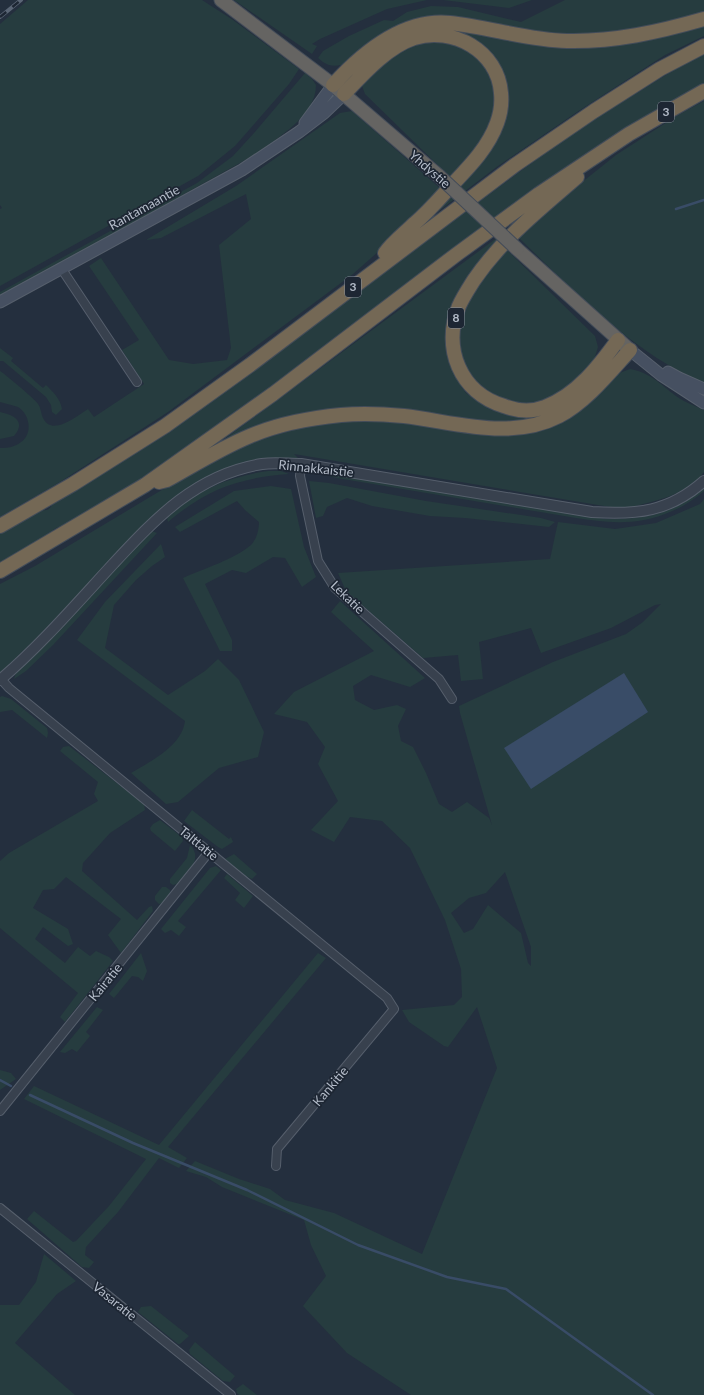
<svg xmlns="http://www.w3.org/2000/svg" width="704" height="1395" font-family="Lato,sans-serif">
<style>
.green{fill:#263c3f;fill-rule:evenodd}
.water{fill:#394c67}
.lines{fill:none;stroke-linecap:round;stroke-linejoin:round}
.stream{stroke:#394c67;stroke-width:2.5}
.minor-casing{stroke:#565f6c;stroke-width:10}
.tertiary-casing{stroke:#565f6c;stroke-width:12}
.secondary-casing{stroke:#565f6c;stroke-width:13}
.trunk-casing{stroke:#434c59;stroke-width:15}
.motorway-casing{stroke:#434c59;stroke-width:16}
.minor{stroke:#38414e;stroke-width:8}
.tertiary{stroke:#38414e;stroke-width:10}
.secondary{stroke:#465061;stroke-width:11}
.trunk{stroke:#656462;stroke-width:13}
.motorway{stroke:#746855;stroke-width:14}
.rail-casing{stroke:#5a6575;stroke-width:4}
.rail{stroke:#1d2633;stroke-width:2.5;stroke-dasharray:8;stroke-linecap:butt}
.trunk-bridge-casing{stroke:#434c59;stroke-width:15;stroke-linecap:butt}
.trunk-bridge{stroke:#656462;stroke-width:13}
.labels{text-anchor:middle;stroke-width:3.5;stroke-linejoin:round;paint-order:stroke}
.shield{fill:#1d2633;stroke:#878f9c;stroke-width:1}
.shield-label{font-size:12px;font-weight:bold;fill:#b4bcc9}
.street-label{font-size:13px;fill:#b4bcc9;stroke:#1d2633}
</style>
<rect width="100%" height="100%" fill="#242f3e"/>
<!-- green -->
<path class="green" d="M 28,0 L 202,0 L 233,20 L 299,69 L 289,84 L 235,146 L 198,176 L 0,286 L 0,209 L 2,208 L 0,205 L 0,24 Z
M 234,0 L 427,0 L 387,9 L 320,39 L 312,44 L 317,46 L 312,54 Z
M 443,0 L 532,0 L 509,8 Z
M 565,0 L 704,0 L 704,14 L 667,25 L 605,35 L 563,38 L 452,17 L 341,65 C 331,67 326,65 318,58 L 323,51 L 349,36 L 384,20 L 393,21 L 407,12 L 431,6 L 458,7 L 521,22 Z
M 704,24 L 704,36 L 665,55 L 577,112 L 498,166 L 427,220 L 480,160 L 502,78 L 442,27 L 594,46 L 636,42 Z
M 424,39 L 466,47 L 486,63 L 494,84 L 496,111 L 482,143 L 453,180 L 365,94 L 362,86 L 370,72 L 396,54 Z
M 704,54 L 704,83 L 630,125 L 539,187 L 263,394 L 171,460 L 62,527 L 58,527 L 53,530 L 52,534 L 0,563 L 0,534 L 42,510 C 47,511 50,509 52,505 L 158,438 L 571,134 L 677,68 Z
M 305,73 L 312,79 L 316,85 C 316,116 278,137 256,154 L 0,297 L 0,292 L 197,183 L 233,156 L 254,133 Z
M 704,101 L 704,383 C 632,353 572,289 517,236 L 566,195 L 616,155 L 678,115 Z
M 352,111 L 442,190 L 405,228 L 353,274 L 168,412 L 60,482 L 0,517 L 0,448 C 8,448 15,447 21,442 C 33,434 30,414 18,407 C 13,405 6,404 0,402 L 0,371 C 6,375 35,399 38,404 C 41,408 41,414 43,418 C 52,437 77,416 88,409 L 94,417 L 144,384 L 122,350 L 139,340 L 89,266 L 101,258 L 169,360 L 193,364 L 227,360 L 231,348 L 219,245 L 251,219 L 246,194 L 161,238 L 146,240 L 236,186 L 340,113 Z
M 517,223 L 485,257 L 446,344 L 455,376 L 466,393 L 492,410 L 523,416 L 552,415 L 512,424 L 483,422 L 420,413 L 279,421 L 225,440 L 215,446 Z
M 506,249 L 595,336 L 598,347 L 594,360 L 586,371 L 561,394 L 533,403 L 507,403 L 490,396 L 465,369 L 459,349 L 459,327 L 467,303 L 482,278 Z
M 0,348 L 13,358 L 11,361 L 43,388 L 46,385 C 53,392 60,398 62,409 L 56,415 L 52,412 L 51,405 L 46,397 L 3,361 L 0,361 Z
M 630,369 C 656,374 663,389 684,401 C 690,404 697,407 704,410 L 704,472 C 685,497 651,502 622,509 L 294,454 L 298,458 C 281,460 263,460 247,464 C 205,472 171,498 141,527 L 38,637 L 0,673 L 0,584 L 35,566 L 155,494 L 207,464 L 250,443 L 316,423 L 363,421 L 410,423 L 514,432 L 622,372 Z
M 0,412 C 15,415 26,422 14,436 L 0,439 Z
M 268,471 L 281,471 L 289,474 C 238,478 207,489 168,522 L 167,518 C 193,491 231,476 268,471 Z
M 312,472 L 324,472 L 605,519 C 628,519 652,518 673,508 C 684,503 694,495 704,487 L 704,491 C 684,509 652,522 625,522 C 608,523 592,520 576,518 L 337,478 Z
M 309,481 L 329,483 L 426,501 L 541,518 L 555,522 L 549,527 L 465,518 L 430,516 L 372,506 L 347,498 L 327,507 L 323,516 L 316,518 Z
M 271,486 L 291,489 L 304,547 L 316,577 L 302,587 L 285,558 L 273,557 L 246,573 L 232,570 L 205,584 L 232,640 L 232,651 L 220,651 L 183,578 C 203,569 235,559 251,545 C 257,539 259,529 259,522 L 245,510 L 237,501 L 180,532 L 175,527 L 234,491 Z
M 704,499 L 704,1395 L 411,1395 L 347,1353 L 303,1306 L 326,1276 L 311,1245 L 304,1220 L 222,1187 L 206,1177 L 186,1171 L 195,1161 L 239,1179 L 270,1189 L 285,1200 L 334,1213 L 422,1254 L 497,1068 L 477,1007 L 448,1047 L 444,1046 L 409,1022 L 402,1010 L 454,1005 L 462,997 L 461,969 L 445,920 L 410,848 L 382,821 L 350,817 L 334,842 L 311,830 L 338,801 L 318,764 L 325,747 L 307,722 L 274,714 L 294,692 L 374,651 L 331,612 L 340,601 L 425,678 L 410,687 L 371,675 L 353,686 L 355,700 L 374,710 L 397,705 L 406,709 L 398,726 L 401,741 L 413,747 L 426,773 L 439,804 L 452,812 L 467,802 L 489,818 L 492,825 L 460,713 L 459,706 L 553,662 L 626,634 L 643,622 L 661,604 L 655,605 L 611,628 L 541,653 L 531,628 L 479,642 L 483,679 L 461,681 L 458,655 L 423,658 L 346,591 L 338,573 L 550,559 L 558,522 L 615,529 L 656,523 L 700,504 ZM 505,872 L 531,947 L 531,966 L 528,963 L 521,933 L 488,905 L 473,929 L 464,933 L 451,913 L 469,898 L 486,893 Z
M 152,531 L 157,533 L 53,645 L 26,671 L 14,679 L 16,673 L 25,662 L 92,594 L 148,533 Z
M 161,544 L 165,557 L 152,566 L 136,580 L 114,605 L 105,648 L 168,695 L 205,671 L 218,659 L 239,680 L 264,732 L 258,757 L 219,768 L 178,802 L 166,804 L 131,773 C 151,761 182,746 185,721 L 77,640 L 105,602 Z
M 2,696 L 11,699 L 47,728 L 48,733 L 47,738 L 12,710 L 0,712 L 0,697 Z
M 69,746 L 144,804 L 145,810 L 110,833 L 83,863 L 82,871 L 137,920 L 149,907 L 152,906 L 153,911 L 121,953 L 108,935 L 121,919 L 66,877 L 54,889 L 43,890 L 33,908 L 68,929 L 73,944 L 68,946 L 43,927 L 35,939 L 65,963 L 78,947 L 90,956 L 96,951 L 109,957 L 113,961 L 65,1022 L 60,1017 L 78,993 L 0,928 L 0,861 L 9,853 L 98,801 L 94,794 L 98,782 L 60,751 L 63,747 Z
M 192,810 L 229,839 L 231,837 L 233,842 L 222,849 L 218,847 L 184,821 Z
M 160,820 L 182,837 L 183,841 L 175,851 L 151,831 L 150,828 L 153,824 Z
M 190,845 C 204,859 187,872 177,884 L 173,885 L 170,883 L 170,879 L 187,858 Z
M 234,854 L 257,874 L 252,879 L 246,876 L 225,859 Z
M 216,866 L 221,870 L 178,921 L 186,927 L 179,936 L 171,930 L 165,933 L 161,929 L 210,868 Z
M 227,874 L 253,896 L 244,908 L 235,900 L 240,893 L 224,878 Z
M 162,887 L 166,887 L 170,890 L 170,893 L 163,903 L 159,904 L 155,900 L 155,896 Z
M 141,953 L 147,971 L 143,981 L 138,977 L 132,976 L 114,998 L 109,994 Z
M 318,953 L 326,958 L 168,1147 L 187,1158 L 179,1168 L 159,1158 L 118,1212 L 86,1247 L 85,1255 L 94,1262 L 89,1268 L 82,1267 L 27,1219 L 34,1211 L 73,1242 L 76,1241 L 109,1206 L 146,1159 L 24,1099 L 34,1086 L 159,1145 Z
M 97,1007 L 103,1010 L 86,1032 L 90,1036 L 77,1052 L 72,1049 L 65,1053 L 60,1052 Z
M 0,1070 L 11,1073 L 16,1079 L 0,1090 Z
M 44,1254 L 76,1281 L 57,1294 L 15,1343 L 75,1395 L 0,1395 L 0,1305 L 19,1305 L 36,1282 Z
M 151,1306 L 189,1336 L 180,1344 L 178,1344 L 138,1312 L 141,1307 Z
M 195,1342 L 235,1376 L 230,1382 L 223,1381 L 190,1354 L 189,1350 Z
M 243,1384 L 257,1395 L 239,1395 L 237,1393 L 236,1389 Z"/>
<!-- water -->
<path class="water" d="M 624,673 L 648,712 L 531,789 L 504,748 Z"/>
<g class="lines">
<!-- stream -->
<path class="stream" d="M 676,209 L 704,200
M 0,1080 L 11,1086
M 30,1095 L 133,1143 L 247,1190 L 358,1245 L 447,1277 L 506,1289 L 653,1395"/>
<!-- minor casing -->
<g class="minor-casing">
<path id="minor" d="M 61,268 L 137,382
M 301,464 L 300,476 L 318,561 L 335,588 L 439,679 L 452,699
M 1,679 L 9,688 L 387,998 L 394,1009 L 277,1149 L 276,1166
M 0,1111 L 209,852
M 0,1208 L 231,1395"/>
</g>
<!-- tertiary casing -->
<g class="tertiary-casing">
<path id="tertiary" d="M 0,680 C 41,645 77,603 114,563 C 156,518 197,474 262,464 C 275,462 288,464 301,464 L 592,512 C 637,515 669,512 704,481"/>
</g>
<!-- secondary casing -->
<g class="secondary-casing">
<path id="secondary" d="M 305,123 L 333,85
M 0,302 L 242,170 L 299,132 L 324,113 L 344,94
M 630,350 L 661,375 L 704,403
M 668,372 L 679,378 L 704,389"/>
</g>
<!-- trunk casing -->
<g class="trunk-casing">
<path id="trunk" d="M 221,0 L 333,85 L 439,176
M 517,249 L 630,350"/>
</g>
<!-- motorway casing -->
<g class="motorway-casing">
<path id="motorway" d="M 333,85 C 362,53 403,18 450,23 C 489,27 527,40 567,41 C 614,42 659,32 704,19
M 344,94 C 363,74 387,47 414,38 C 453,26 498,51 501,93 C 502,103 500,115 497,123 C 488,148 469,167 451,186 C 439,199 428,212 415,223 C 405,233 393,242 385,253
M 577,177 C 540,209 502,239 474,280 C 469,288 463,297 459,306 C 442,348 460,393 504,406 C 517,411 532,412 545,407 C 577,395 599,366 618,340
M 159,482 L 167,480 C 194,465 221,448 250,436 C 278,424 310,418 341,415 C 361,413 384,414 404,416 C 455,422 511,441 559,416 C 586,402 610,372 630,350
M 0,526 L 73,484 L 165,426 L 250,365 L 515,165 L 594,111 L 660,69 L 704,46
M 0,571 L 145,485 L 273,394 L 457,254 L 539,194 L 629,134 L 704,91"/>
</g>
<!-- minor -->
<use href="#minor" class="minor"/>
<!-- tertiary -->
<use href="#tertiary" class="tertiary"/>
<!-- secondary -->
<use href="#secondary" class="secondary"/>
<!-- trunk -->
<use href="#trunk" class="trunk"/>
<!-- motorway -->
<use href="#motorway" class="motorway"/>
<!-- rail casing -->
<g class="rail-casing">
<path id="rail" d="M 0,17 L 21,0"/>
</g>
<!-- rail -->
<use href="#rail" class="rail"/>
<!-- trunk-bridge casing -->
<g class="trunk-bridge-casing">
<path id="trunk-bridge" d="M 439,176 L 517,249"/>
</g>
<!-- trunk-bridge -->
<use href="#trunk-bridge" class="trunk-bridge"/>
</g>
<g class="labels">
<!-- shield labels -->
<g class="shield">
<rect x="658" y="102" width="16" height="20" rx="3"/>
<rect x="345" y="277" width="16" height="20" rx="3"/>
<rect x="448" y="308" width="16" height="20" rx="3"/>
</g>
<g class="shield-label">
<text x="666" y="116">3</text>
<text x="353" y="291">3</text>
<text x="456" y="322">8</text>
</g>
<!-- street labels -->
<g class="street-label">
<text transform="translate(430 169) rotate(41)" y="5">Yhdystie</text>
<text transform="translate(144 207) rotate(-29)" y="5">Rantamaantie</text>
<text transform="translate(316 468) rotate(6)" y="5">Rinnakkaistie</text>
<text transform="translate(348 597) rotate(44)" y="5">Lekatie</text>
<text transform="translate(199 843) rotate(39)" y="5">Talttatie</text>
<text transform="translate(105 982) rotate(-51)" y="5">Kairatie</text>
<text transform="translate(330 1086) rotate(-50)" y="5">Kankitie</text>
<text transform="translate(115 1301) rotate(39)" y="5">Vasaratie</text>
</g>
</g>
</svg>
